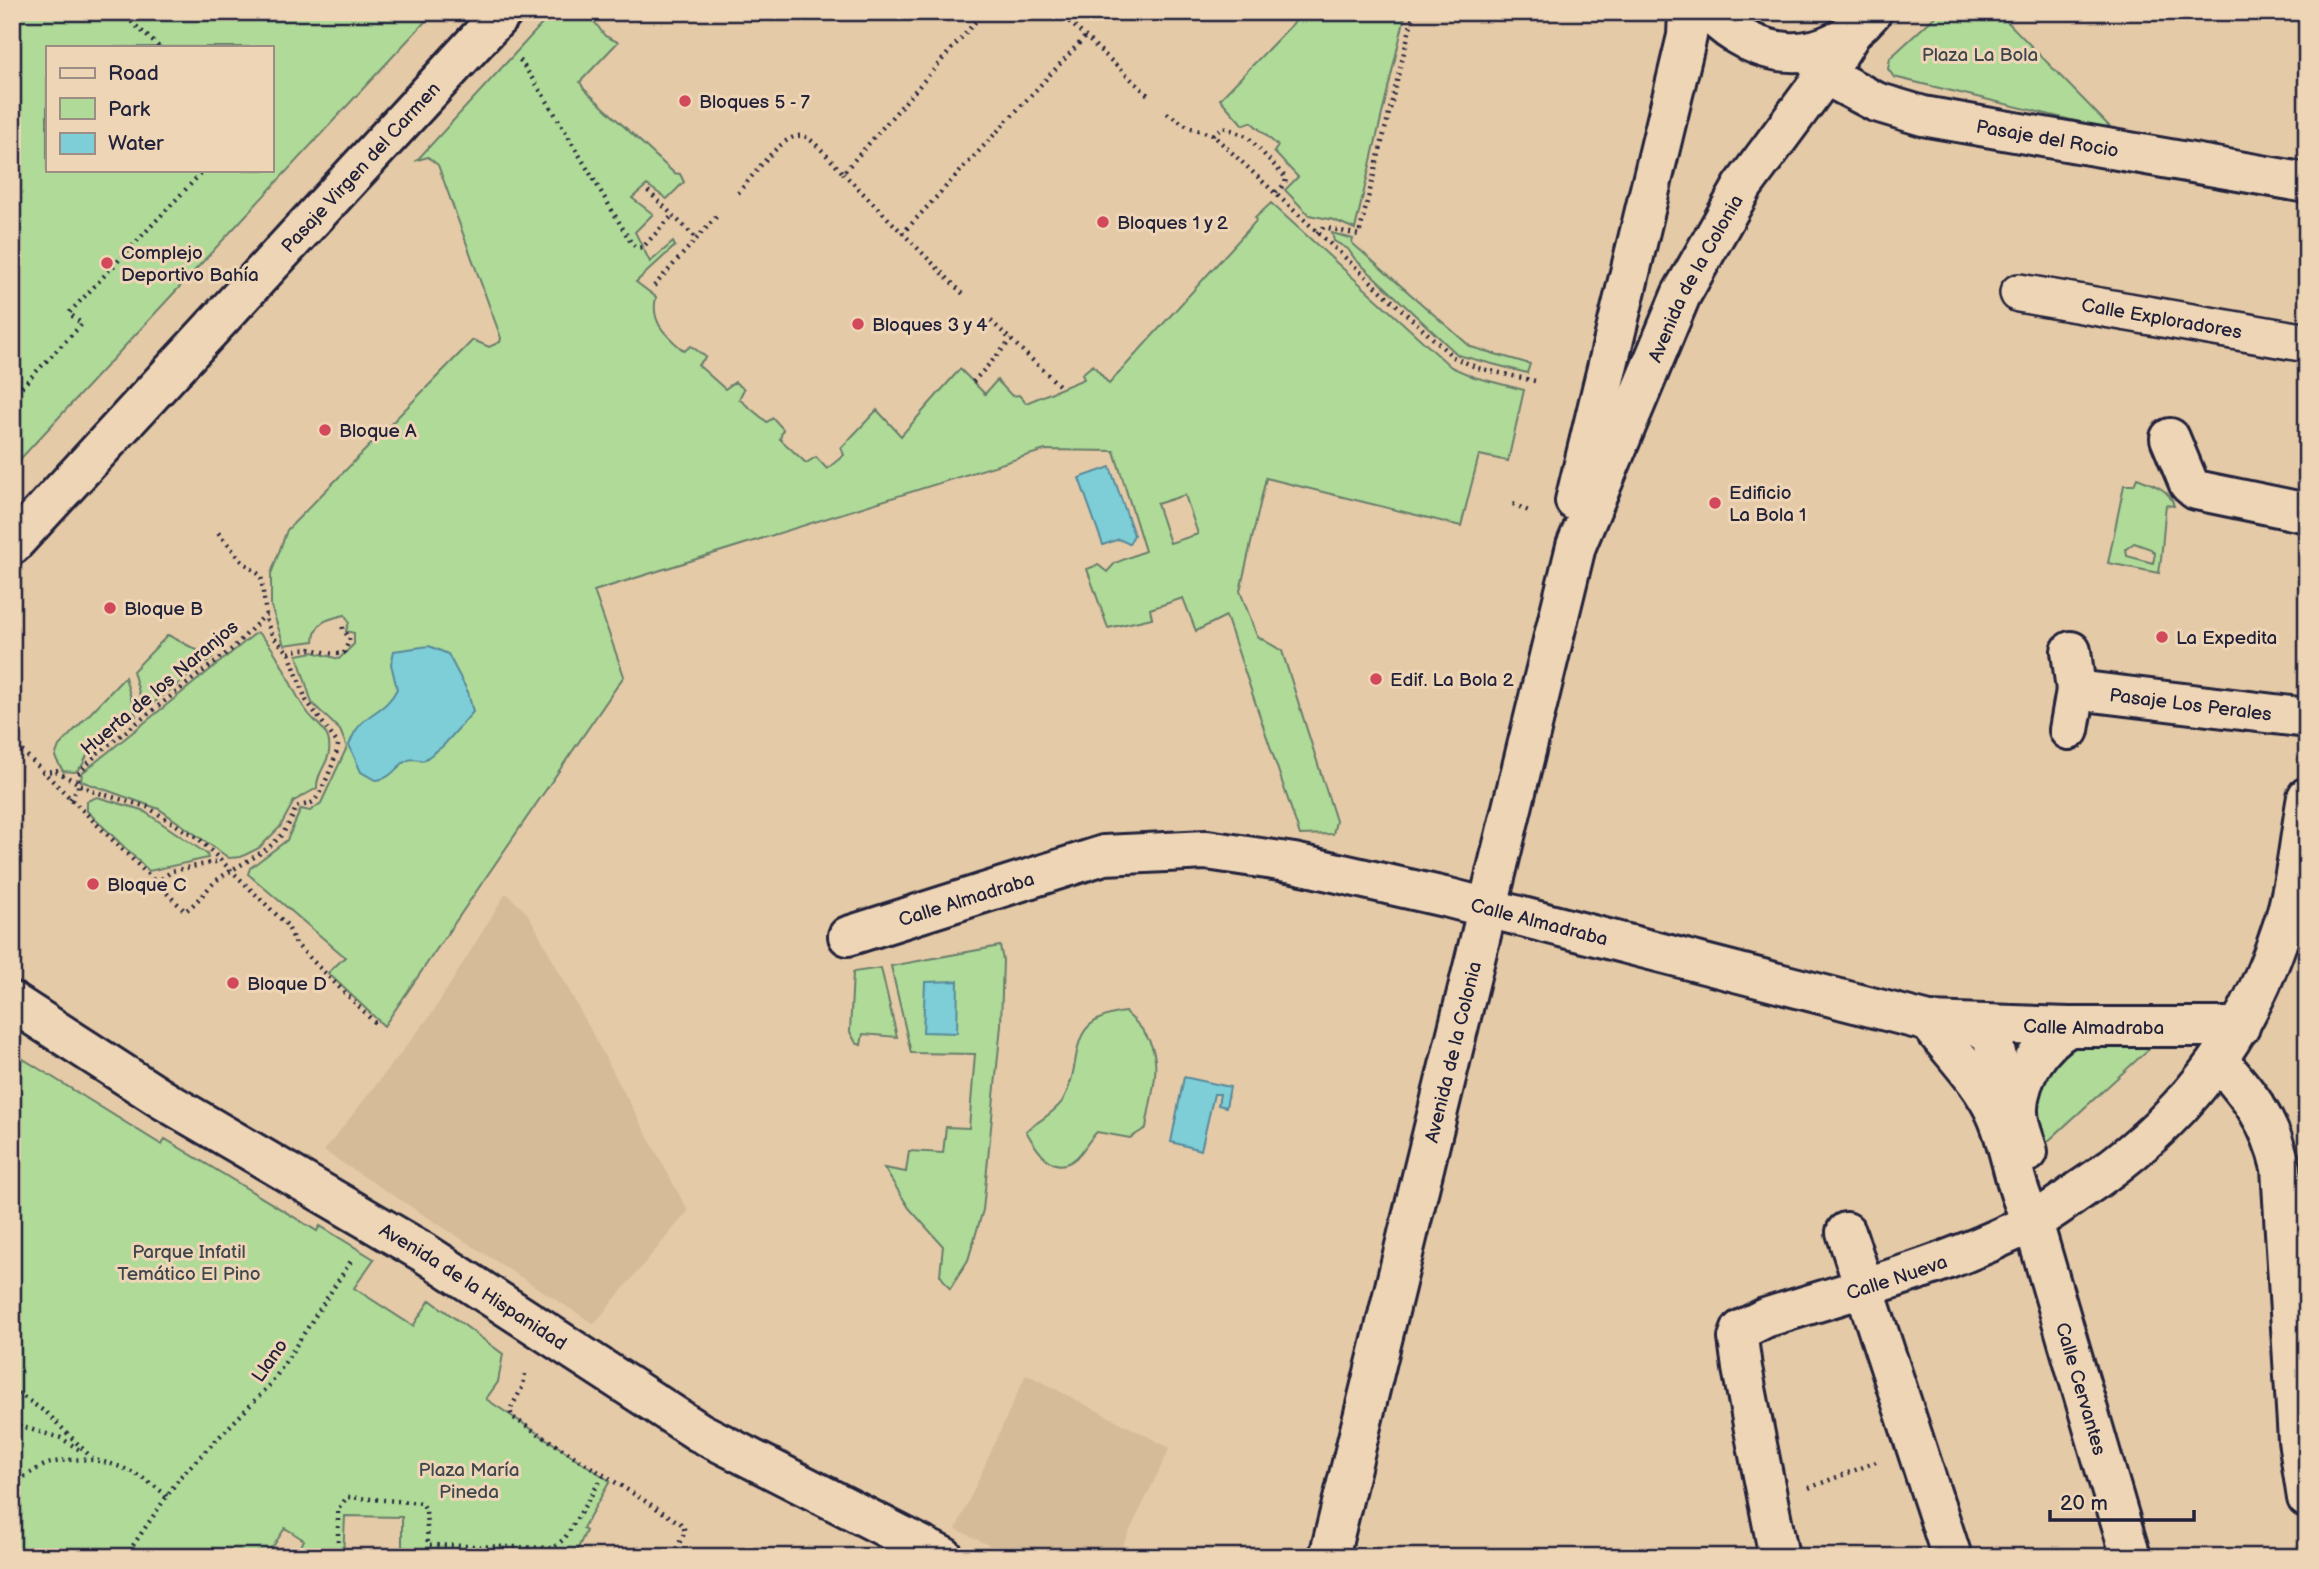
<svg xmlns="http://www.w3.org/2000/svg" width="2319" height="1569" font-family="'Balsamiq Sans',sans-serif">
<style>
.built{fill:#d6bb98}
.green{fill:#afda98;stroke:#687e6a;stroke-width:2;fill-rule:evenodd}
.water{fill:#7dced7;stroke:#598999;stroke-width:2}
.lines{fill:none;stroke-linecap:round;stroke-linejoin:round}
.pedestrian-casing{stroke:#22223b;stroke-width:42}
.minor-casing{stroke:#22223b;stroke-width:44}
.tertiary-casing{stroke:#22223b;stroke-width:44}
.path{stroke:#22223b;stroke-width:4.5;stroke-dasharray:2 5;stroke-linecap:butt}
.pedestrian{stroke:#eed5b6;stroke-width:37}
.minor{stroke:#eed5b6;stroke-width:38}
.tertiary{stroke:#eed5b6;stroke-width:38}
.poi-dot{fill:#d1495b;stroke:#eed5b6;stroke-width:2.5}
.labels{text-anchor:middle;stroke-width:6;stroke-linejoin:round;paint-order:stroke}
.park-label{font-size:19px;fill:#3e474e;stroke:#eed5b6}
.poi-label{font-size:19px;fill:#22223b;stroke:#eed5b6;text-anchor:start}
.street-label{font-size:19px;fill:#22223b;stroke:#eed5b6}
</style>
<rect width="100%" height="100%" fill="#e5caa7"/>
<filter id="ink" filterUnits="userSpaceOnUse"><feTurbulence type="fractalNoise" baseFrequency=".0143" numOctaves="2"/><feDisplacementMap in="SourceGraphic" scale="14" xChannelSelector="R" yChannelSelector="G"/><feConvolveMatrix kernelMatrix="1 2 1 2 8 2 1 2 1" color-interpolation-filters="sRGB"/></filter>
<g filter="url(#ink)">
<!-- built -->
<path class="built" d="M 506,893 L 528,914 L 688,1211 L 594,1324 L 324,1151 L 433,1012 Z
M 1026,1374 L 1170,1448 L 1117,1557 L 1013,1557 L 956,1529 Z"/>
<!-- green -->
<path class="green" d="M 12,12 L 434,12 L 12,468 ZM 271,47 L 271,170 L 47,170 L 47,47 Z
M 553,12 L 587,12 L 605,36 L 618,42 L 580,82 L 584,89 L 674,173 L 680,174 L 684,182 L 667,199 L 647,185 L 632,198 L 653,214 L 635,232 L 650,262 L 673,242 L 675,246 L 636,282 L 656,297 C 650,323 666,335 684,351 L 691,346 L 706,357 L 698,365 L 725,389 L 735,382 L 744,389 L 739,399 L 767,422 L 773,418 L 783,429 L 780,439 L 806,463 L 816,457 L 827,469 L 844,455 L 841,448 L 877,410 L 901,436 L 960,369 L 985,394 L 997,380 L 1012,396 L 1019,395 L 1026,403 L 1084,379 L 1082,374 L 1093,365 L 1109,384 L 1256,221 L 1255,218 L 1271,203 L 1451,367 L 1474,377 L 1524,390 L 1508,461 L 1479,455 L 1461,526 L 1266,478 L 1240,591 L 1257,636 L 1282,651 L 1336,821 L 1333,834 L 1300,835 L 1226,616 L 1196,631 L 1183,598 L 1150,609 L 1152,618 L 1108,628 L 1087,569 L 1098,565 L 1107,572 L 1115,563 L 1145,551 L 1114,451 L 1045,450 L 594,591 L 624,676 L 384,1026 L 328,973 L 345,957 L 248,874 L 250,868 L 287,840 L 301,809 L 310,811 L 321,803 L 347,747 L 340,730 L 312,703 L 297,655 L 313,652 L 339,659 L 354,644 L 354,633 L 346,631 L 349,622 L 345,615 C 328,619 315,621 314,641 L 284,645 L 271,606 L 271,574 L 287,530 L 473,340 L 489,347 L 500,342 L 501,338 L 438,165 L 428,157 L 417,160 ZM 1185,495 L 1198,534 L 1170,543 L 1157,504 Z
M 1304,12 L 1406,12 L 1355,229 L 1334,220 L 1309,215 L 1285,190 L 1298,177 L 1274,152 L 1278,146 L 1251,122 L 1243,125 L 1220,99 Z
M 1940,12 L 1998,12 L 2113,130 L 1894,77 L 1888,69 L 1890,58 Z
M 1332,233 L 1353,239 L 1352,243 L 1471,347 L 1530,364 L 1527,373 L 1458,355 L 1355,259 L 1348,249 L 1334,241 Z
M 2137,478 C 2152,484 2170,489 2174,506 L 2166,505 C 2163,529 2163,550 2159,573 L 2108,563 L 2124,485 L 2134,485 ZM 2134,543 L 2151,549 L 2155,554 L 2153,563 L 2127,556 L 2126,549 Z
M 257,632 C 283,653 287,686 308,713 C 315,722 328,731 329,743 C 332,762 316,771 317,788 L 294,801 L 280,827 L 259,848 L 241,857 L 229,858 L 159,809 L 81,781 L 82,773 Z
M 168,635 L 212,658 L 144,710 L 133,671 Z
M 125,677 L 136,716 L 93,743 L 82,766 L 75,772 L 63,771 L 55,757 L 59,746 Z
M 97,797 L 142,810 L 207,854 L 208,858 L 149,871 L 87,811 L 87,801 Z
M 1000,946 L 1003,960 L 1001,1025 L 983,1210 L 968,1260 L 950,1289 L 940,1275 L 943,1246 L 909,1208 L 884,1168 L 906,1172 L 909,1151 L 943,1153 L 946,1127 L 969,1128 L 975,1054 L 911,1053 L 891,966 Z
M 881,968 L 897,1037 L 863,1034 L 861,1045 L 856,1043 L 850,1032 L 853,972 Z
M 1125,1012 C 1170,1050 1154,1076 1146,1128 L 1130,1138 L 1097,1132 C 1089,1139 1084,1151 1076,1158 C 1053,1178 1036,1149 1026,1131 C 1037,1122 1056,1112 1063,1100 C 1086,1059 1062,1020 1125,1012 Z
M 2147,1042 L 2151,1047 L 2046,1143 L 2040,1145 L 2032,1112 L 2039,1075 L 2074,1045 Z
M 12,1052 L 162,1145 L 165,1139 L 317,1231 L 320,1226 L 374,1259 L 354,1288 L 413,1326 L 430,1300 L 503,1354 L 498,1382 L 486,1399 L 610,1481 L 583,1528 L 586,1531 L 574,1557 L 402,1557 L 402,1517 L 345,1516 L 343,1557 L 319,1557 L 301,1546 L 304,1540 L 285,1528 L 266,1557 L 12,1557 Z"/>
<!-- water -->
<path class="water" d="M 1110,467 L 1134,535 L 1129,544 L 1119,539 L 1103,545 L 1079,478 Z
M 429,646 L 448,654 L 468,692 L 473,712 L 443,746 L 423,761 C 398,752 398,780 375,780 L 361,772 L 349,745 C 362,709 383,717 397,689 L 391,664 L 394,651 Z
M 958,981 L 957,1033 L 923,1032 L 925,982 Z
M 1184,1077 L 1230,1087 L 1226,1107 L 1218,1105 L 1220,1094 L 1214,1094 L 1201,1150 L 1171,1142 Z"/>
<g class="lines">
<!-- pedestrian casing -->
<g class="pedestrian-casing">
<g id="pedestrian">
<path id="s1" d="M 2019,293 L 2307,343"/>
</g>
</g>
<!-- minor casing -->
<g class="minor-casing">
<g id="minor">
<path id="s2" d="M 1809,51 L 1825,75 L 1876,102 L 1923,116 L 2307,183"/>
<path d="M 2170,438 L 2189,484 L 2196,490 L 2307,513"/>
<path id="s3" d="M 12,545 L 503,12"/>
<path d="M 2071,651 L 2076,690"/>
<path id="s4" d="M 2069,730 L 2076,690 L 2307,718"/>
<path id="s5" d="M 848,936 L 1104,855 L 1207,850 L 1294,863 L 1449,898 L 1929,1022 L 2069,1027 L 2240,1027"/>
<path id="s6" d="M 1929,1022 C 1951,1052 1981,1080 1996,1114 C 2012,1149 2013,1188 2033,1222 L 2131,1557"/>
<path d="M 1976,1024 L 1992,1035 L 2008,1107 L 2014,1119"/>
<path d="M 2219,1061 C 2251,1097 2270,1121 2281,1168 L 2298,1440 L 2307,1498"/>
<path d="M 2028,1152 C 2024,1137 2017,1124 2018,1108 C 2019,1076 2042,1042 2069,1027"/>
<path d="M 1846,1232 L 1952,1557"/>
<path id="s7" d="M 1779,1557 L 1742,1368 L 1738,1338 L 1741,1330 L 1765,1318 C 1854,1290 1948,1266 2030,1223 C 2048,1214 2063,1202 2079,1191 C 2179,1125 2246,1042 2282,928 C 2296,887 2299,840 2307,797"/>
</g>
</g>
<!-- tertiary casing -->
<g class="tertiary-casing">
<g id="tertiary">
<path d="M 1709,12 C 1758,62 1823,69 1872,12"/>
<path d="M 1575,501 L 1687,36 L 1688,12"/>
<path id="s8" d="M 12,1002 L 162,1099 L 423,1252 L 699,1432 L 944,1557"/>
<path id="s9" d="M 1329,1557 L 1576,546 L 1681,295 L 1743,186 L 1825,75 L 1852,32"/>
</g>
</g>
<!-- path -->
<path class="path" d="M 121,12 L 159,47
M 1059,12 L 1148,95
M 520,60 L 549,104 L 632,244 L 638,248 L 643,247 L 673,215
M 1167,113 L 1189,127 L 1213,135 L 1275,193
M 1213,135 L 1223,127 L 1247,136 L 1286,178 L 1285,184 L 1275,193 L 1453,357 L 1478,368 L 1535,381
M 843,173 L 965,296
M 648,191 L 698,240
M 738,193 C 751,179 782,132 803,136 C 812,137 835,165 843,173 L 984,12
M 1317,233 L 1324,227 L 1359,235 L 1414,12
M 902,234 L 1085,37
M 654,286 L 717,216
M 991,321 L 1062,388
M 973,382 L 1011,340
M 12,397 L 82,324 L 69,313 L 204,170
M 1513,504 L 1531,512
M 289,653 C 313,642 323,657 344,653 L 350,638 L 343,630 L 342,622
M 12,741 L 185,911 C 199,902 208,886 221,877 C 254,855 283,848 296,807 C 301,805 308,805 313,802 C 320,797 338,755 338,744 L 306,700 L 289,653 L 273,637 L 267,623 L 261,576 L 242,561 L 215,529
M 42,772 L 56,771 L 92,791 L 147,807 L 199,839 L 287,925 L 296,944 L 377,1025
M 70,799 L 78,788 L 78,774 L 98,753 L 233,648 L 266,614
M 156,883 L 172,871 L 220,861
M 525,1374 L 523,1386 L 510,1410 L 512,1417 L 683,1525 L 685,1532 L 675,1551 L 680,1557
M 12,1389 L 48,1414 L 92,1458
M 12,1424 L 61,1438 L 83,1452
M 12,1484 C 24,1478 38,1466 51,1463 C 96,1452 133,1467 167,1496
M 1809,1488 L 1876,1462
M 338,1542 L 338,1510 L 347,1497 L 422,1503 L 426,1510 L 428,1545 L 553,1548 L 565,1538 L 603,1476
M 125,1557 L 180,1477 L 271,1384 L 351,1261"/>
<!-- pedestrian -->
<use href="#pedestrian" class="pedestrian"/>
<!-- minor -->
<use href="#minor" class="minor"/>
<!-- tertiary -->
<use href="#tertiary" class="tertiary"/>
</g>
</g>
<!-- markers -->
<g class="poi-dot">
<circle cx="685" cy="101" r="7"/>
<circle cx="1103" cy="222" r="7"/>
<circle cx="107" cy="263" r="7"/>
<circle cx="858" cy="324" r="7"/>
<circle cx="325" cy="430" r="7"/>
<circle cx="1715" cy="503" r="7"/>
<circle cx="110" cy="608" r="7"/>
<circle cx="2162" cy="637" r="7"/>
<circle cx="1376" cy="679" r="7"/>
<circle cx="93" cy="884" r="7"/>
<circle cx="233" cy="983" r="7"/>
</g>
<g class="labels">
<!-- park labels -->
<g class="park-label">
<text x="1980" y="61">Plaza La Bola</text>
<text x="189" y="1258">Parque Infatil<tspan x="189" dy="22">Temático El Pino</tspan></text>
<text x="469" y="1476">Plaza María<tspan x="469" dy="22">Pineda</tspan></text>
</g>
<!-- poi labels -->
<g class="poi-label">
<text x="699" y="108">Bloques 5 - 7</text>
<text x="1117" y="229">Bloques 1 y 2</text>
<text x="121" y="259">Complejo<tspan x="121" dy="22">Deportivo Bahía</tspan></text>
<text x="872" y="331">Bloques 3 y 4</text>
<text x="339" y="437">Bloque A</text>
<text x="1729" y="499">Edificio<tspan x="1729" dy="22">La Bola 1</tspan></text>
<text x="124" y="615">Bloque B</text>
<text x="2176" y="644">La Expedita</text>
<text x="1390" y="686">Edif. La Bola 2</text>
<text x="107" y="891">Bloque C</text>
<text x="247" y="990">Bloque D</text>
</g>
<!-- street labels -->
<g class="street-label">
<text dy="7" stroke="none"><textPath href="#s2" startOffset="262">Pasaje del Rocio</textPath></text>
<text dy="7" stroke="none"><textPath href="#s3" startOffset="514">Pasaje Virgen del Carmen</textPath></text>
<text dy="7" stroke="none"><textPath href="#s9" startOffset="1334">Avenida de la Colonia</textPath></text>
<text dy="7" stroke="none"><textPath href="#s1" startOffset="145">Calle Exploradores</textPath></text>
<text transform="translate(159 687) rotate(-40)" y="7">Huerta de los Naranjos</text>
<text dy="7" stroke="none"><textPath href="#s4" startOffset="156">Pasaje Los Perales</textPath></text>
<text dy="7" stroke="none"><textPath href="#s5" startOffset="124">Calle Almadraba</textPath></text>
<text dy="7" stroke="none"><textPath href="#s5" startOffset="712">Calle Almadraba</textPath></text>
<text dy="7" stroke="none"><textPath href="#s5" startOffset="1279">Calle Almadraba</textPath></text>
<text dy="7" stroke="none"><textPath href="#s9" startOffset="520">Avenida de la Colonia</textPath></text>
<text dy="7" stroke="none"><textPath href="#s7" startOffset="396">Calle Nueva</textPath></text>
<text dy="7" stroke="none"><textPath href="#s8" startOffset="542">Avenida de la Hispanidad</textPath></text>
<text transform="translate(269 1360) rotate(-55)" y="7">Llano</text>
<text dy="7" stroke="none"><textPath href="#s6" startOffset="402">Calle Cervantes</textPath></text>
</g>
</g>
<!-- margin -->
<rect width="2319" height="1569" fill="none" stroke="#eed5b6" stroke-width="42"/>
<rect x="21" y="21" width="2277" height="1527" fill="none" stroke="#22223b" stroke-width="2.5" filter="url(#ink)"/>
<!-- legend -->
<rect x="46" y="46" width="228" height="126" fill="#eed5b6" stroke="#9c8d85" stroke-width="2"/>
<rect x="60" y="68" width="35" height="10" fill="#eed5b6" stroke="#9c8d85" stroke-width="2"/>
<text x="108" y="80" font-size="21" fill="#22223b">Road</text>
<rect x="60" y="98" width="35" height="21" fill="#afda98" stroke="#9c8d85" stroke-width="2"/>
<text x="108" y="116" font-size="21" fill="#22223b">Park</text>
<rect x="60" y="133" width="35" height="21" fill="#7dced7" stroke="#9c8d85" stroke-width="2"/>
<text x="108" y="150" font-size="21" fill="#22223b">Water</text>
<!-- scale -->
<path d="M2050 1510v10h144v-10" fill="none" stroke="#22223b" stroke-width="3.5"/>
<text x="2060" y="1510" font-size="21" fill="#22223b" stroke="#eed5b6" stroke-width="5" paint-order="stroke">20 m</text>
</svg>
